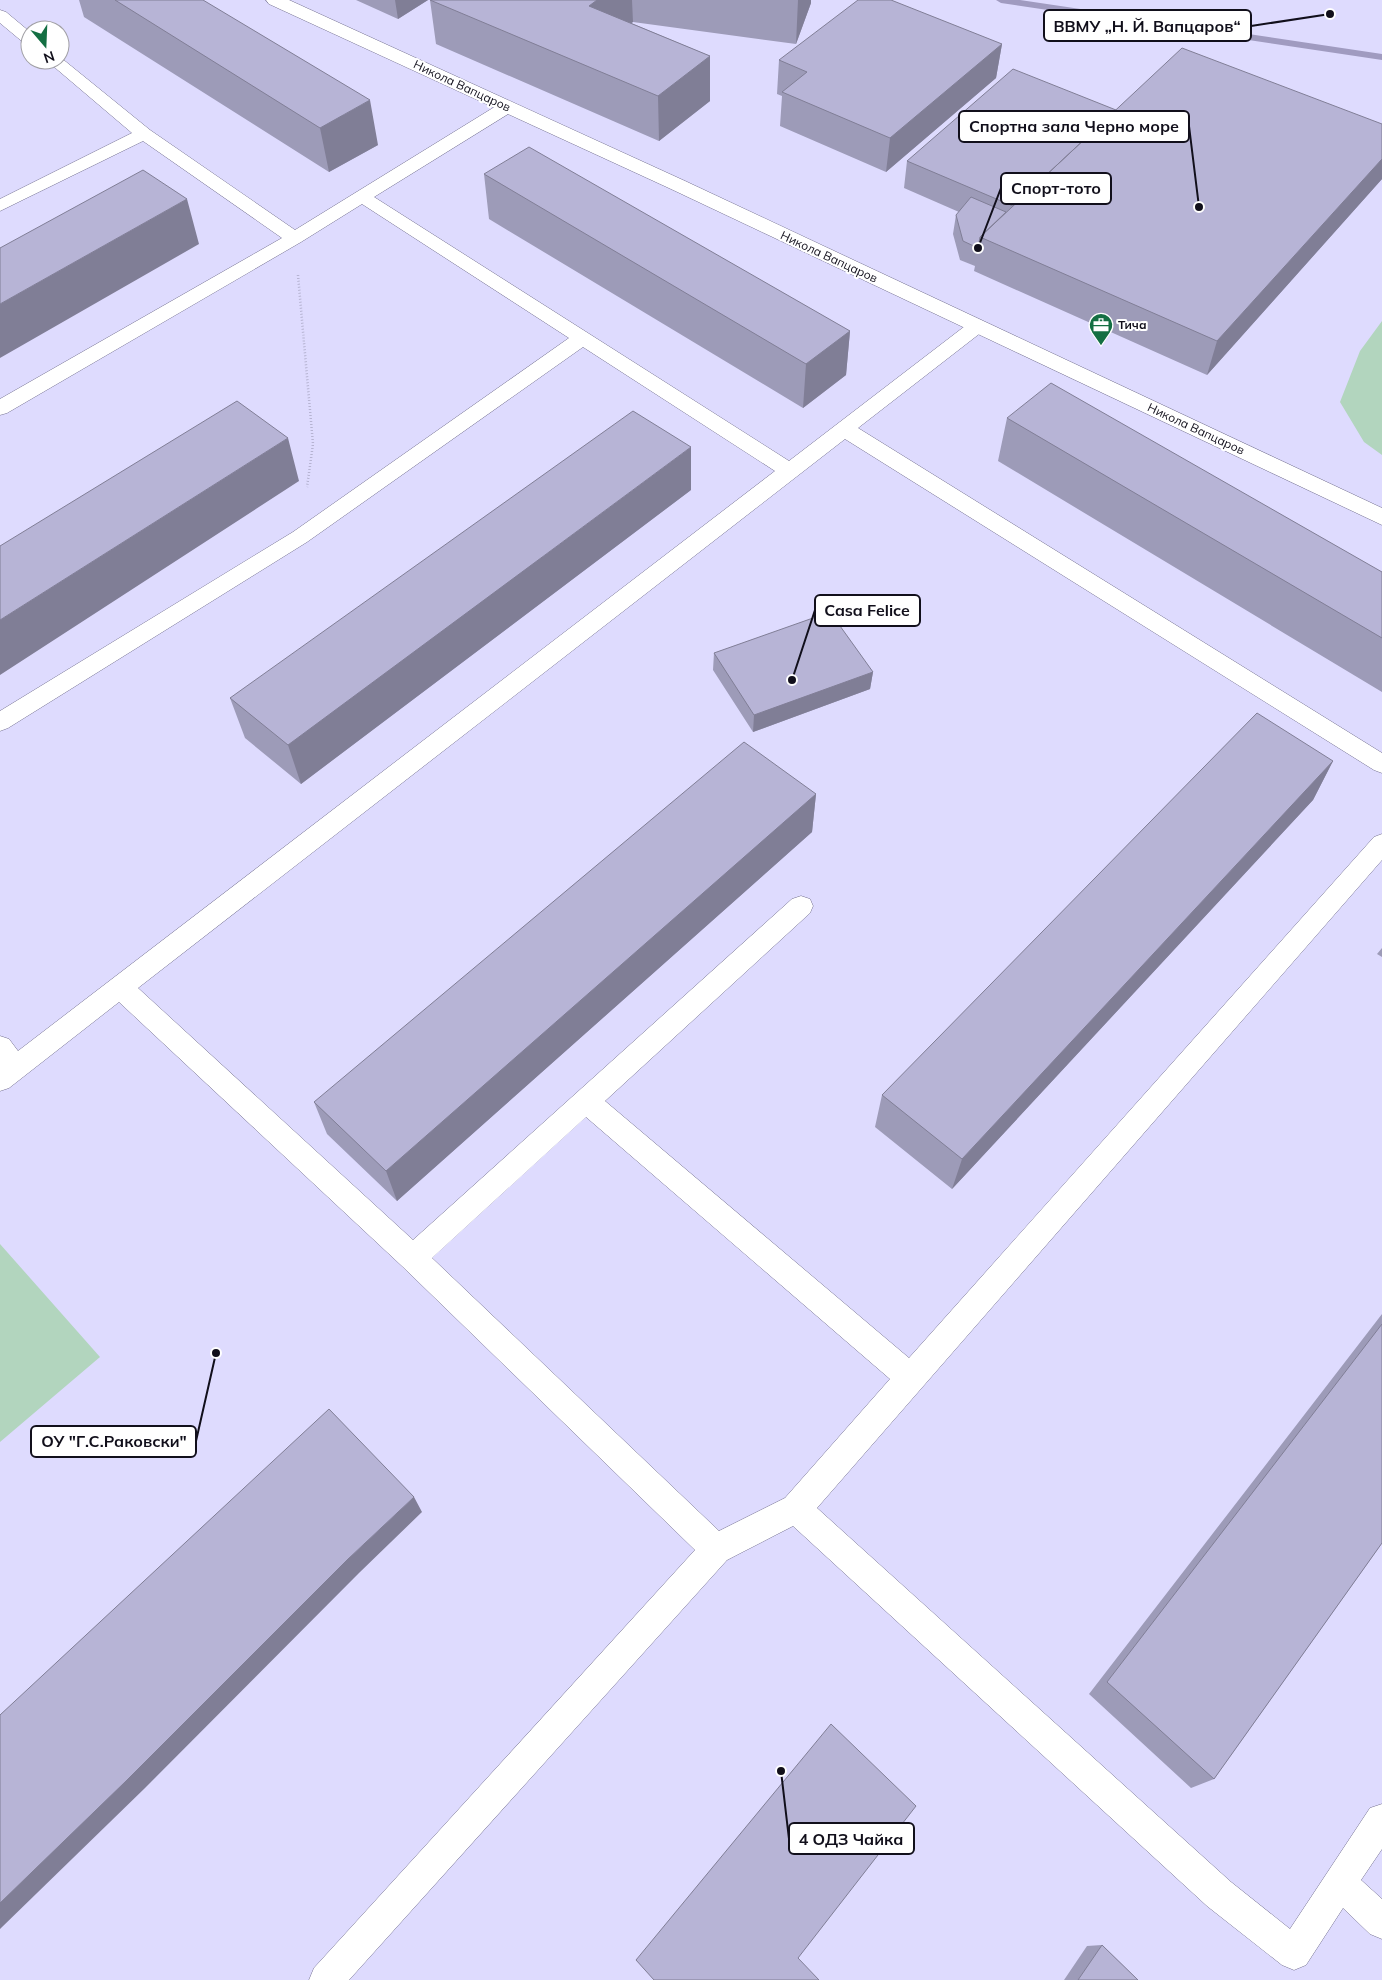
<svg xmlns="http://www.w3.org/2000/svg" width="1382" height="1980" font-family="Mulish,sans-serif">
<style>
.green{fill:#b2d5be}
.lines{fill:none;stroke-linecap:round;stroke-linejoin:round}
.stream{fill:#a09bc0;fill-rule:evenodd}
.service-casing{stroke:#747190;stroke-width:1}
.tertiary-casing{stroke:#747190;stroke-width:1}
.path{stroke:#908ea8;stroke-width:2.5;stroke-dasharray:0.5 2.5;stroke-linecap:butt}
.service{fill:#fff;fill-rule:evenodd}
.tertiary{fill:#fff;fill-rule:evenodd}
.wall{fill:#9d9bb8}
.shaded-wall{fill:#807e96}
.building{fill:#b7b4d6;stroke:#807e96}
.labels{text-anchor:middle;stroke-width:4;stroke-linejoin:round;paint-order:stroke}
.far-street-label{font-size:12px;fill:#110f1b;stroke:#fff}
.far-poi-label{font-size:12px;font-weight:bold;fill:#110f1b;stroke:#fff;text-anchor:start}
.leader{fill:none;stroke:#110f1b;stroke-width:2}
.callout-dot{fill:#110f1b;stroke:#fff;stroke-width:2}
.callout{fill:#fff;stroke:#110f1b;stroke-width:2}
.callout-label{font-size:16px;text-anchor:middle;font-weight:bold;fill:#110f1b}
</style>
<rect width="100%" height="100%" fill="#dedbfe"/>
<!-- green -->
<path class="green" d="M 1382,321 L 1382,455 L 1364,442 L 1340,402 L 1360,351 Z
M 0,1244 L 100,1357 L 0,1442 Z"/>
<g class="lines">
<!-- stream -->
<path class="stream" d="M 996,0 L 1020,0 L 1382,54 L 1382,60 L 1001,3 Z"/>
<!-- service casing -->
<g class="service-casing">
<path id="service" d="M 0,10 L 6,12 L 30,32 L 30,45 L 24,43 L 0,23 Z
M 60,57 L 150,130 L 295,230 L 501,103 L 513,103 L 515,107 L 513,111 L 374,197 L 789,461 L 969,323 L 976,321 L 983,323 L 985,327 L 983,331 L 858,428 L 1382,753 L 1382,773 L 1374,770 L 845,439 L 138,988 L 413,1240 L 792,899 L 801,896 L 810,899 L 813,906 L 810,913 L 605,1101 L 909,1358 L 1374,837 L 1382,834 L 1382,860 L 817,1508 L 1231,1882 L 1290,1929 L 1370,1808 L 1382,1804 L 1382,1849 L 1361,1880 L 1382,1899 L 1382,1939 L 1370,1934 L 1343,1908 L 1306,1965 L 1294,1970 L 1282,1965 L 1207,1906 L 793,1526 L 727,1560 L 349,1980 L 309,1980 L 314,1968 L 695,1550 L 403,1267 L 119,1002 L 9,1088 L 0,1091 L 0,1036 L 9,1039 L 18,1051 L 775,471 L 583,347 L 307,542 L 8,728 L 0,731 L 0,711 L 293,532 L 569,338 L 362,204 L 301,242 L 7,413 L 0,415 L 0,399 L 282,238 L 143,141 L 0,211 L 0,199 L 132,133 L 46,60 L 60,60 ZM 586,1117 L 890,1379 L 785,1498 L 719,1531 L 432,1258 Z"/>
</g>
<!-- tertiary casing -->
<g class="tertiary-casing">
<path id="tertiary" d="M 266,0 L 289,0 L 685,181 L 1382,508 L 1382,525 L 671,189 L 269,4 Z"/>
</g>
<!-- path -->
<path class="path" d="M 298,275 L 313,444 L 307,487"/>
<!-- service -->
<use href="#service" class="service"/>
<!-- tertiary -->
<use href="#tertiary" class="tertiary"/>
</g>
<!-- wall -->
<path class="wall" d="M 79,0 L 203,0 L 378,145 L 329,172 L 84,17 Z
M 356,0 L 428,0 L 398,19 Z
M 430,0 L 811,0 L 811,3 L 796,44 L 633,22 L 631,23 L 710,56 L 710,101 L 659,141 L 436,44 Z
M 1002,44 L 996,78 L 886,172 L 780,126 L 782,96 L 777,94 L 779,60 Z
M 1116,110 L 1382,124 L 1382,179 L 1207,375 L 974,271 L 975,266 L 960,260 L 953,234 L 956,215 L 959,212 L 904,188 L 907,161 Z
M 484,174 L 850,331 L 846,375 L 803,408 L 489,219 Z
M 1007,418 L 1382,572 L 1382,692 L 998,461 Z
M 691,490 L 301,784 L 245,738 L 230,698 Z
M 714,653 L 873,672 L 870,689 L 753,732 L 713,670 Z
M 1333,761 L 1313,800 L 952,1189 L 875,1127 L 882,1095 Z
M 816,794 L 812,832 L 397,1201 L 327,1134 L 314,1102 Z
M 1382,948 L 1382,957 L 1377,954 Z
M 1382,1314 L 1382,1543 L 1214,1779 L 1191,1788 L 1089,1694 Z
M 1102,1945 L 1138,1980 L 1064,1980 L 1087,1946 Z"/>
<!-- shaded-wall -->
<path class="shaded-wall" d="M 395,0 L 428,0 L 398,19 Z
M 597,0 L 632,0 L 633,22 L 591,50 L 589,6 Z
M 798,0 L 811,0 L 811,3 L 796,44 Z
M 1002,44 L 996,78 L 886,172 L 890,138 Z
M 710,56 L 710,101 L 659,141 L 658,96 Z
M 370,100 L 378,145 L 329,172 L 320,128 Z
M 1382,159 L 1382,179 L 1207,375 L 1217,341 Z
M 187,199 L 199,244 L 0,358 L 0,304 Z
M 850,331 L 846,375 L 803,408 L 806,364 Z
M 288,438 L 299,481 L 0,675 L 0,620 Z
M 691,447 L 691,490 L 301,784 L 288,745 Z
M 873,672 L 870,689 L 753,732 L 754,715 Z
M 1333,761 L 1313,800 L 952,1189 L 962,1159 Z
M 816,794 L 812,832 L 397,1201 L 386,1171 Z
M 414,1497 L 422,1512 L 359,1573 L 145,1788 L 0,1929 L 0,1903 L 348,1559 Z"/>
<!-- building -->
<path class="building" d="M 115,0 L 203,0 L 370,100 L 320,128 Z
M 430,0 L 597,0 L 589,6 L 710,56 L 658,96 Z
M 858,0 L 891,0 L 1002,44 L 890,138 L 782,92 L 807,72 L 779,60 Z
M 1182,48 L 1382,124 L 1382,159 L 1217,341 L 980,237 Z
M 1013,69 L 1116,110 L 1013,206 L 907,161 Z
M 529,147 L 850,331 L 806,364 L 484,174 Z
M 143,170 L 187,199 L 0,304 L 0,248 Z
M 971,197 L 1006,212 L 980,237 L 978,248 L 963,241 L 956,215 Z
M 1051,383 L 1382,572 L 1382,638 L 1007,418 Z
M 237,401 L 288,438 L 0,620 L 0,546 Z
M 633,411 L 691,447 L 288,745 L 230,698 Z
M 830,612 L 873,672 L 754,715 L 714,653 Z
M 1257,713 L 1333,761 L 962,1159 L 882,1095 Z
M 744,742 L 816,794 L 386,1171 L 314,1102 Z
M 1382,1324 L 1382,1543 L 1214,1779 L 1107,1682 Z
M 329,1409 L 414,1497 L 348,1559 L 126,1781 L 0,1903 L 0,1715 Z
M 831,1724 L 916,1806 L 798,1958 L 819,1980 L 654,1980 L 636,1960 Z
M 1102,1945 L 1138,1980 L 1078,1980 Z"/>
<!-- icons -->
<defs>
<g id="office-pin" transform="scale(1.25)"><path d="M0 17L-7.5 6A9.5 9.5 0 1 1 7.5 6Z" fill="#146f43" stroke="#fff"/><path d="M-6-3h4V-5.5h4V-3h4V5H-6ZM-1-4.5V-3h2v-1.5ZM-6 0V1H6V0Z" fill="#fff"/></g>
</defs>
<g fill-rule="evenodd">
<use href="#office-pin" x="1101" y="325"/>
</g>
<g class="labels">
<!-- far-street labels -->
<g class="far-street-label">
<text transform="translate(462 86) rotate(25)" y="4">Никола Вапцаров</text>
<text transform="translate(829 257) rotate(25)" y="4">Никола Вапцаров</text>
<text transform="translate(1196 429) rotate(25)" y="4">Никола Вапцаров</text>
</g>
<!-- far-poi labels -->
<g class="far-poi-label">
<text x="1118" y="329">Тича</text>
</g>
</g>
<!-- callouts -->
<path class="leader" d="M1330 14L1251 26M1199 207L1189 126M978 248L1001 188M792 680L815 610M216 1353L196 1441M781 1771L789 1839"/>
<g class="callout-dot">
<circle cx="1330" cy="14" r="5"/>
<circle cx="1199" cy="207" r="5"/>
<circle cx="978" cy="248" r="5"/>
<circle cx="792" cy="680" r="5"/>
<circle cx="216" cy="1353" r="5"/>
<circle cx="781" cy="1771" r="5"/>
</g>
<g class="callout">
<rect x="1044" y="10" width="207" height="31" rx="5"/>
<rect x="959" y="111" width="230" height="31" rx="5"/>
<rect x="1001" y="173" width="110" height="31" rx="5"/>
<rect x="815" y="595" width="105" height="31" rx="5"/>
<rect x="31" y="1426" width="165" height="31" rx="5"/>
<rect x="789" y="1823" width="125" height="31" rx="5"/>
</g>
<g class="callout-label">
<text x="1147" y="32">ВВМУ „Н. Й. Вапцаров“</text>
<text x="1074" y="132">Спортна зала Черно море</text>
<text x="1056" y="194">Спорт-тото</text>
<text x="867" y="616">Casa Felice</text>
<text x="114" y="1447">ОУ "Г.С.Раковски"</text>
<text x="851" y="1845">4 ОДЗ Чайка</text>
</g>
<!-- north arrow -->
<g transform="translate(45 45) rotate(161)"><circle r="24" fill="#ffffff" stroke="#a09fa4"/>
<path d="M0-4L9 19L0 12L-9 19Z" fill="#146f43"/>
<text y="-8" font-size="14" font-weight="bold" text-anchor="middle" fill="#110f1b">N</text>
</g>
</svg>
